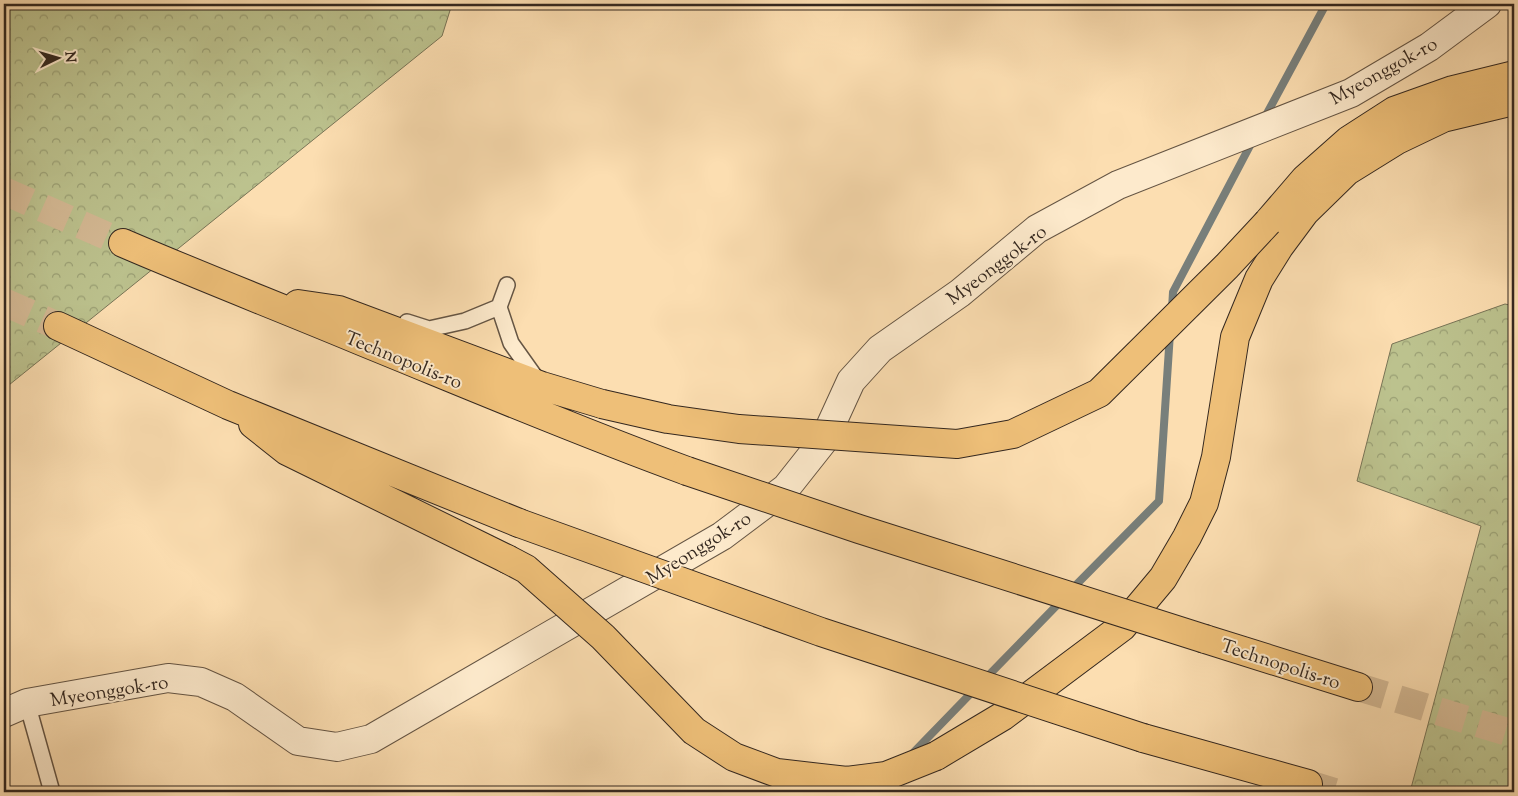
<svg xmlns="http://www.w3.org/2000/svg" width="1518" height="796" font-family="'Sorts Mill Goudy',serif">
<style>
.forest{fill:url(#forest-crowns);stroke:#787456}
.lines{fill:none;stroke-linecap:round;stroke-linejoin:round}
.stream{stroke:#787f7b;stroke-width:8}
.trunk-tunnel{stroke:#d4b994;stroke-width:28;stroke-dasharray:28 14;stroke-linecap:butt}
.service-casing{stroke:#655544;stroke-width:18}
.tertiary-casing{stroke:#655544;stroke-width:30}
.trunk-casing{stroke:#33271f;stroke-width:30}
.service{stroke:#fdeacc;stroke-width:15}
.tertiary{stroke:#fdeacc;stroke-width:28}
.trunk{stroke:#eebf78;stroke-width:28}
.trunk-bridge-casing{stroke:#33271f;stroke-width:30;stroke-linecap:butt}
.trunk-bridge{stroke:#eebf78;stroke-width:28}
.labels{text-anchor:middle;stroke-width:4;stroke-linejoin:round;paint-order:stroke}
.street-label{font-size:19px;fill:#33271f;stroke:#fdeacc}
</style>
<defs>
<pattern id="forest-crowns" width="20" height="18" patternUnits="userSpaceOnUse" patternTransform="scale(1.25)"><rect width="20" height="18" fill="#bcc28e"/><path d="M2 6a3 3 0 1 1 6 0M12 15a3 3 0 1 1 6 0" fill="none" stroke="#999e73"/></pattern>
</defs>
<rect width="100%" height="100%" fill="#fcdeb1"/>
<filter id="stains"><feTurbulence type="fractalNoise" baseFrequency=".004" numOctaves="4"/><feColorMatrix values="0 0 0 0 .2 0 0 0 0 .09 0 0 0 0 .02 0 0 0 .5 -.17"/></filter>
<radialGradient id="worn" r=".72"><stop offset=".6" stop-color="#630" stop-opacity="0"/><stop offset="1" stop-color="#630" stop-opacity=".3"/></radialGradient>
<!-- forest -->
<path class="forest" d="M 4,4 L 452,4 L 442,36 L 4,389 Z
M 1505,304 L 1514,306 L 1514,792 L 1410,792 L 1481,526 L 1357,481 L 1392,344 Z"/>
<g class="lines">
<!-- stream -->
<path class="stream" d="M 1264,119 L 1326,4
M 1172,309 L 1173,292 L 1253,140
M 1071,590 L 1159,501 L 1170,333
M 984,680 L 1063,599
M 911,755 L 976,688"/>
<!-- trunk-tunnel -->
<path class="trunk-tunnel" d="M 4,191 L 123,243
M 4,302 L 58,326
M 1358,687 L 1514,734
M 1308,784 L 1334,792"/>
<!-- service casing -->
<g class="service-casing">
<path id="service" d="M 507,285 L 499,307 L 511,343 L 538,381
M 407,322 L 429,329 L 465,321 L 499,307
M 27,703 L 52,792"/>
</g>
<!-- tertiary casing -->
<g class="tertiary-casing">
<path id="tertiary" d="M 4,713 L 27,703 L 168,678 L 201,682 L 235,697 L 298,741 L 337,747 L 371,739 L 722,536 L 786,488 L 824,440 L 851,381 L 880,349 L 960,293 L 1037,229 L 1118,185 L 1351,93 L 1429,47 L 1487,4"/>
</g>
<!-- trunk casing -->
<g class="trunk-casing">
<path id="trunk" d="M 1268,222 L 1305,179 L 1349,140 L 1394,111 L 1453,90 L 1514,75
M 123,243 C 202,277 282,308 361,341 C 469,385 577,431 687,471
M 298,304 L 339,310 L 542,386 L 602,404
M 58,326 L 228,405 L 519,523
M 253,424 L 287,451 L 507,559
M 1205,639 L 1358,687
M 1143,738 L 1308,784
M 936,756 L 1003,716 L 1122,627 L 1163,578 L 1187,537 L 1204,503 L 1216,457 L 1235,337 L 1259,279 L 1279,247 L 1305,212 L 1347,171 L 1397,140 L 1443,118 L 1514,101"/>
</g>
<!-- service -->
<use href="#service" class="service"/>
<!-- tertiary -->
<use href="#tertiary" class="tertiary"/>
<!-- trunk -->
<use href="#trunk" class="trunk"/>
<!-- trunk-bridge casing -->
<g class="trunk-bridge-casing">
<path id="trunk-bridge" d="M 602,404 L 668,419 L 739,429 L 957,444 L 1013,434 L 1099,393 L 1227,266 L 1268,222
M 687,471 L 859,529 L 1205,639
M 519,523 L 821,632 L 1143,738
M 507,559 L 526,569 L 603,637 L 694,731 L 734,757 L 777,773 L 847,781 L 886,776 L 936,756"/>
</g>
<!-- trunk-bridge -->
<use href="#trunk-bridge" class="trunk-bridge"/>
</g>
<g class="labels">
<!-- street labels -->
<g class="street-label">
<text transform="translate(1383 70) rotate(-29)" y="7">Myeonggok-ro</text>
<text transform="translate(996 264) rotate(-37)" y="7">Myeonggok-ro</text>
<text transform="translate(404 359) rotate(22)" y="7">Technopolis-ro</text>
<text transform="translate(698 547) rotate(-32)" y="7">Myeonggok-ro</text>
<text transform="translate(1281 663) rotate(18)" y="7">Technopolis-ro</text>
<text transform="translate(109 690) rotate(-9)" y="7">Myeonggok-ro</text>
</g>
</g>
<!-- margin -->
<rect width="1518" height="796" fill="none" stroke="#fcdeb1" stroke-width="20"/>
<rect x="5" y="5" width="1508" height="786" fill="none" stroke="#33271f" stroke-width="2.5"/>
<rect x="10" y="10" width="1498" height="776" fill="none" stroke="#33271f"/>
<!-- north arrow -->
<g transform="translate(58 58) rotate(85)" stroke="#fdeacc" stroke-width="4" paint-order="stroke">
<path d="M0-4L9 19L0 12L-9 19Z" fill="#33271f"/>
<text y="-8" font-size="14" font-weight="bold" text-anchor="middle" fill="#33271f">N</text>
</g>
<rect width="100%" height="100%" filter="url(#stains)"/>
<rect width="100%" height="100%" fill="url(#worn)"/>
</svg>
